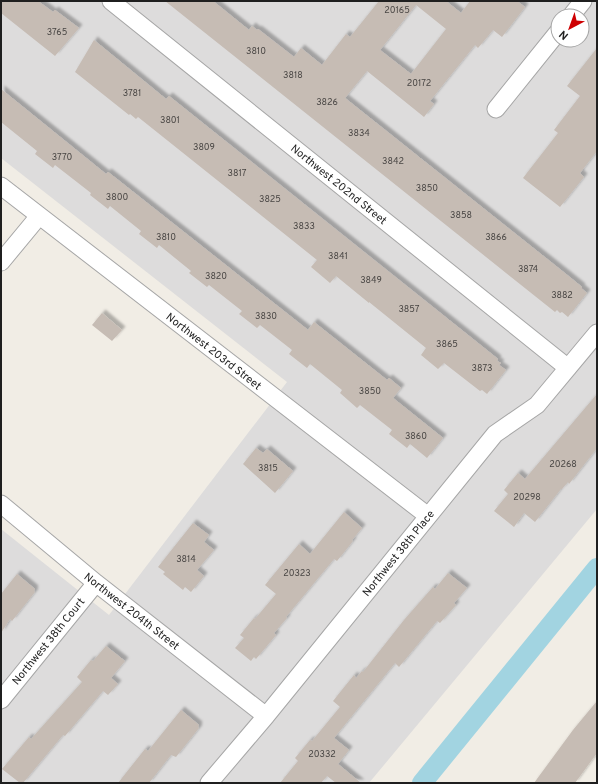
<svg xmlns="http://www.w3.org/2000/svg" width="598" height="784" font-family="Overpass,sans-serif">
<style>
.residential{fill:#dddcdc;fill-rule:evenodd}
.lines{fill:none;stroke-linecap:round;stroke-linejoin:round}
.canal{stroke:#a2d4e1;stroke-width:20}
.building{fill:#c6bcb4;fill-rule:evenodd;filter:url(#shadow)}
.minor-casing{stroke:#a6a6a6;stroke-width:19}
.minor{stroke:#fff;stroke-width:17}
.labels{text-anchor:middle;stroke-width:3;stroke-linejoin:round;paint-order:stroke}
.number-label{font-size:9px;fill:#494644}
.street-label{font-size:11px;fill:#1f1f1f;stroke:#fff}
</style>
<defs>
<filter id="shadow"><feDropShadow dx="3.5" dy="-3.5" stdDeviation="1" flood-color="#0004"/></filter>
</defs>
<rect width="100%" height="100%" fill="#f1ede5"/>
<!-- residential -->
<path class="residential" d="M 1,1 L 597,1 L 597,509 L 369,783 L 1,783 L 1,529 L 109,615 L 287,382 L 1,158 ZM 558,16 L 582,16 L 582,40 L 558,40 Z"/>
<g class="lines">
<!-- canal -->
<path class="canal" d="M 422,783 L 597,568"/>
</g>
<!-- building -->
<path class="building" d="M 1,1 L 38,1 L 53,12 L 55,10 L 79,28 L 55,56 L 1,13 Z
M 165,1 L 213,1 L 249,30 L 252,26 L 257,30 L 258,29 L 294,57 L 301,48 L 322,65 L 346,34 L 350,37 L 379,1 L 446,1 L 461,13 L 470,1 L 517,1 L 525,7 L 502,37 L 493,30 L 478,48 L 475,45 L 430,101 L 434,104 L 424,117 L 367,71 L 345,98 L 566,274 L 582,287 L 581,288 L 587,293 L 568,317 L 562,312 L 560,313 L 557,310 L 555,312 ZM 416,5 L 446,29 L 411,74 L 380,50 Z
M 94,40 L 166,99 L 169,96 L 498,359 L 497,361 L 501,363 L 499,365 L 506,370 L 487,394 L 482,390 L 480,391 L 444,363 L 438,369 L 421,355 L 426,348 L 369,302 L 369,303 L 336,276 L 330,283 L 311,267 L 317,260 L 138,117 L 136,119 L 130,114 L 129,115 L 75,72 Z
M 597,48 L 597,151 L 580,173 L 584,177 L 560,207 L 523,178 L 558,133 L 554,130 L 580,96 L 567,86 Z
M 1,89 L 106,174 L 108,172 L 122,183 L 308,330 L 314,322 L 387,380 L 389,378 L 401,388 L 393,398 L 443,438 L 427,458 L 410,444 L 407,448 L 389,434 L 392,430 L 360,405 L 357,408 L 340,393 L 342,390 L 310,364 L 307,368 L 289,354 L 292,350 L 260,325 L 257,328 L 239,314 L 242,311 L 209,285 L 207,287 L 189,273 L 191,271 L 159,245 L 157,248 L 139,234 L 141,231 L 110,206 L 108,209 L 90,195 L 91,193 L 55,165 L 53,168 L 35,154 L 37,151 L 1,122 Z
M 102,313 L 122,330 L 112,341 L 92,325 Z
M 597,394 L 597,448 L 569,484 L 568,482 L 562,489 L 561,489 L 535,522 L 524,513 L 514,527 L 494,511 L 508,494 L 504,490 L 518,473 L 525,479 Z
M 256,448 L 263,453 L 267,449 L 293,471 L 275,493 L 243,464 Z
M 344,512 L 362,528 L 352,540 L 353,541 L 337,561 L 334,559 L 286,617 L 287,618 L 274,633 L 276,635 L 256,659 L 254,657 L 251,661 L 235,648 L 244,638 L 240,635 L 254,618 L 255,619 L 276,594 L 265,585 L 299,544 L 310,554 Z
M 193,523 L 209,535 L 204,542 L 214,550 L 197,570 L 204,576 L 191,592 L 185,587 L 183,590 L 163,574 L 165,572 L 158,567 Z
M 448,573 L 467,588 L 454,603 L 456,605 L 440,623 L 437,621 L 399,667 L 395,663 L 334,738 L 349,750 L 338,764 L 361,783 L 336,783 L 327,776 L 321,783 L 280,783 L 298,761 L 295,758 L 310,740 L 312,741 L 340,707 L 333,701 L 354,675 L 356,678 L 362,671 L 363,672 L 404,620 L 433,587 L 435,589 Z
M 17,574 L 35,589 L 34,591 L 35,592 L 12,621 L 10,619 L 1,633 L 1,594 Z
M 106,646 L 125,661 L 111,678 L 118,684 L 108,695 L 103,691 L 65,736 L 63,735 L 23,783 L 20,783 L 2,769 L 29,737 L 31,739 L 82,682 L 77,677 L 91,660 L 93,661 Z
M 597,701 L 597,753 L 575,783 L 534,783 L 573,730 Z
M 181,710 L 199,725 L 198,727 L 199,728 L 176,757 L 171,755 L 149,783 L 118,783 L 145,749 L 148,751 Z"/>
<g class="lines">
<!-- minor casing -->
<g class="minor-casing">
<path id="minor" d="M 111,1 L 568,368
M 571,16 L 583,1
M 496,109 L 558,32
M 1,186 L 428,516
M 1,262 L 39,216
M 1,504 L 96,583 L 266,716
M 1,700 L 96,583
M 209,783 L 266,716 L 495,434 L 537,405 L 597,333"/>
</g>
<!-- minor -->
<use href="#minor" class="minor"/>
</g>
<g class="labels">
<!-- number labels -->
<g class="number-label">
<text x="397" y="13">20165</text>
<text x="57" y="35">3765</text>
<text x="256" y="54">3810</text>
<text x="293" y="78">3818</text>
<text x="419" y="86">20172</text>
<text x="132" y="96">3781</text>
<text x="327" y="105">3826</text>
<text x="170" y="123">3801</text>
<text x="359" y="136">3834</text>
<text x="204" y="150">3809</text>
<text x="62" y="160">3770</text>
<text x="393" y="164">3842</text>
<text x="237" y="176">3817</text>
<text x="427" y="191">3850</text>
<text x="117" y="200">3800</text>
<text x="270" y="202">3825</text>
<text x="461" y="218">3858</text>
<text x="304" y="229">3833</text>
<text x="166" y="240">3810</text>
<text x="496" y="240">3866</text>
<text x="338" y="259">3841</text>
<text x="528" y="272">3874</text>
<text x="216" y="279">3820</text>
<text x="371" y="283">3849</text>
<text x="562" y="298">3882</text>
<text x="409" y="312">3857</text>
<text x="266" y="319">3830</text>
<text x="447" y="347">3865</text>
<text x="482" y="371">3873</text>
<text x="370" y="394">3850</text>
<text x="416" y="439">3860</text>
<text x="563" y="467">20268</text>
<text x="268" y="471">3815</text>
<text x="527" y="500">20298</text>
<text x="186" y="562">3814</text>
<text x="297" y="576">20323</text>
<text x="322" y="757">20332</text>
</g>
<!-- street labels -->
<g class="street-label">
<text transform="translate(339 184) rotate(39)" y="4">Northwest 202nd Street</text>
<text transform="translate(214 351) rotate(38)" y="4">Northwest 203rd Street</text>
<text transform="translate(398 553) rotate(-51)" y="4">Northwest 38th Place</text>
<text transform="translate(132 611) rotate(38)" y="4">Northwest 204th Street</text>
<text transform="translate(48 641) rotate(-51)" y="4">Northwest 38th Court</text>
</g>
</g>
<!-- border -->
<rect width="598" height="784" fill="none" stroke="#1f1f1f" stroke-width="4"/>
<!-- north arrow -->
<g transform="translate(570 28) rotate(221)"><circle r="19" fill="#ffffff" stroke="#a5a5a5"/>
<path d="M0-3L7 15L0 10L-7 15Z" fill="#ce0002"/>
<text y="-6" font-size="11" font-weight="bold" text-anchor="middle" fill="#1f1f1f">N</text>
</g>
</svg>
